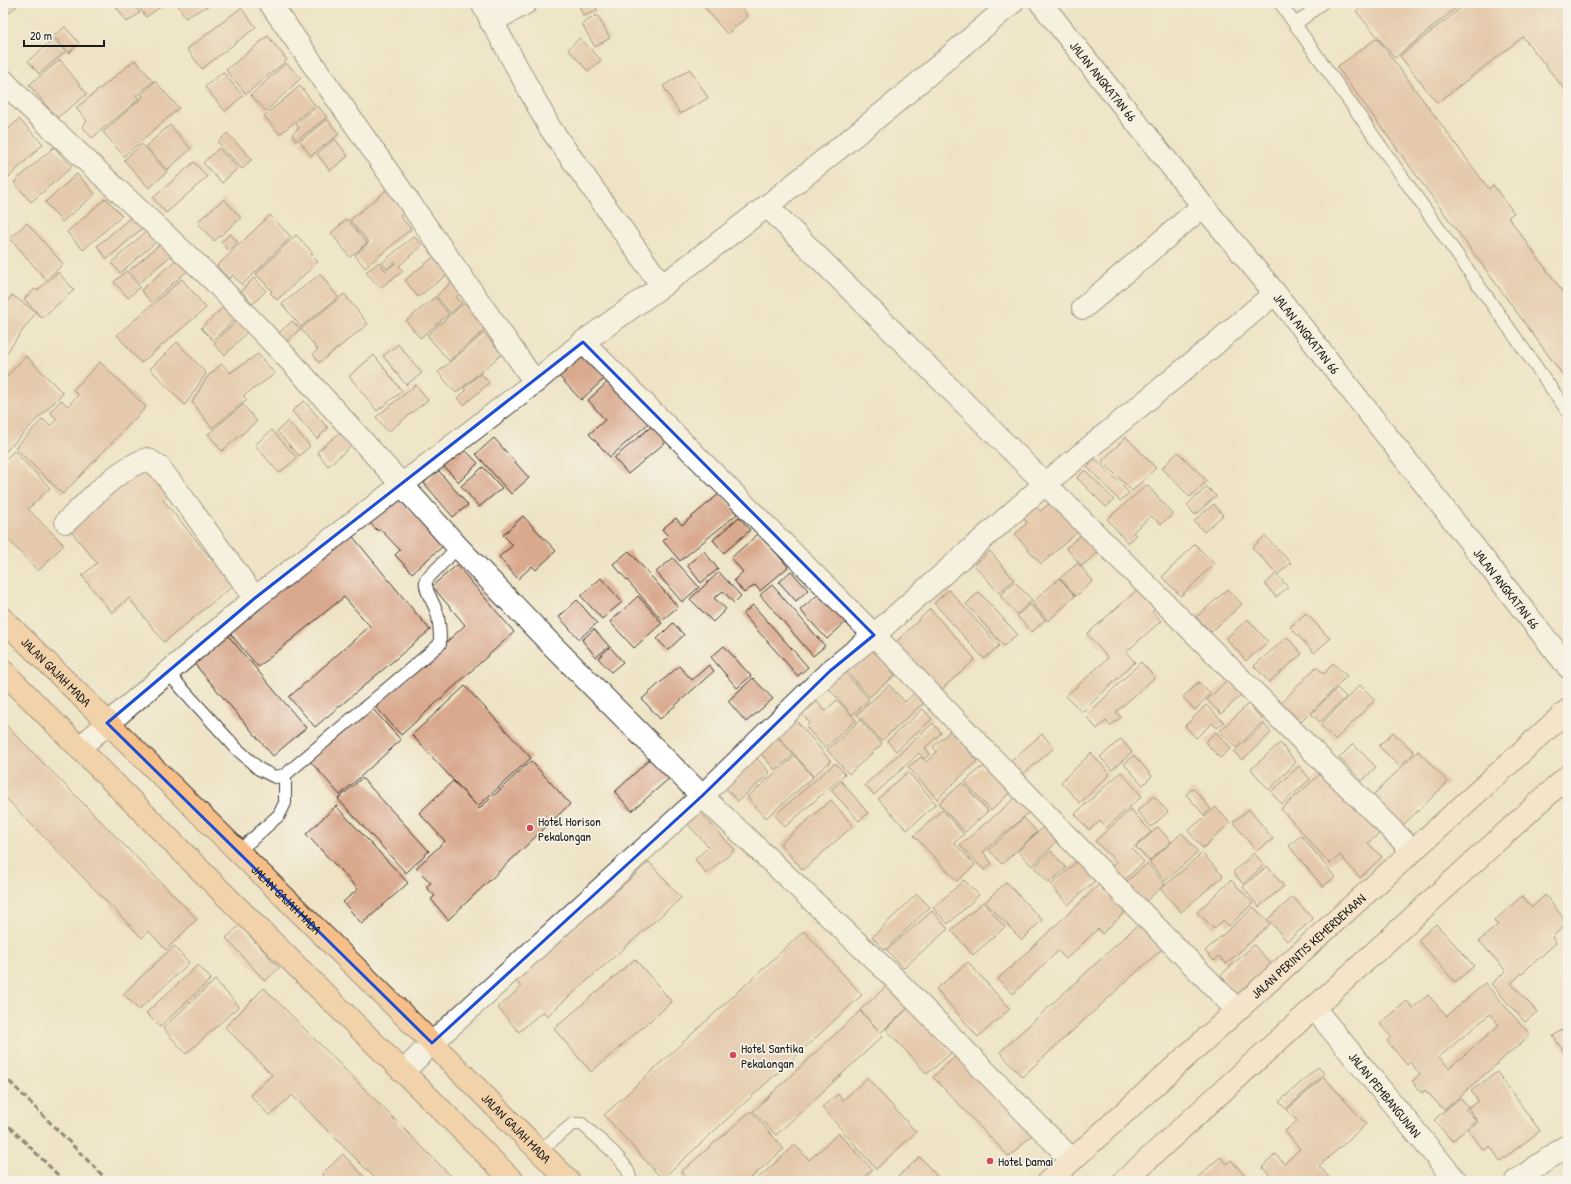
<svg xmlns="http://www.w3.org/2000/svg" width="1571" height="1184" font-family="'Patrick Hand',sans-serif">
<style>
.building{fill:#d9a98e;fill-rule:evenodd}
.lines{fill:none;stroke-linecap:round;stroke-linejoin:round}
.lane-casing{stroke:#3c3a35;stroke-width:14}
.street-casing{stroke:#3c3a35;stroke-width:24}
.secondary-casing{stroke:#3c3a35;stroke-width:24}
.highway-casing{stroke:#3c3a35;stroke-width:24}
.lane{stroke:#fff;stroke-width:12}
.street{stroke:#fff;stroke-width:22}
.secondary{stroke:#fce5cf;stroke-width:22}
.highway{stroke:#f7be87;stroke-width:22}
.rail{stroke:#1c1c1c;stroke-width:3;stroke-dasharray:6 3;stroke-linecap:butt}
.marked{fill:none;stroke:#1d4ed8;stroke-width:3;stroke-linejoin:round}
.poi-dot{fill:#d1495b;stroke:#f7f3e8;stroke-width:1.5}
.labels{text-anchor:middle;stroke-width:3.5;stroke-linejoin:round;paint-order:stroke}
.street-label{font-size:13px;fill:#1c1c1c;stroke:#f7f3e8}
.poi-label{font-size:13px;fill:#1c1c1c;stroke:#f7f3e8;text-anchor:start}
</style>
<rect width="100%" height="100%" fill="#f7f3e8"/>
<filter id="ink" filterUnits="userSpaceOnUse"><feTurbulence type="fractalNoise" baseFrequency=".025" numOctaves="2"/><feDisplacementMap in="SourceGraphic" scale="8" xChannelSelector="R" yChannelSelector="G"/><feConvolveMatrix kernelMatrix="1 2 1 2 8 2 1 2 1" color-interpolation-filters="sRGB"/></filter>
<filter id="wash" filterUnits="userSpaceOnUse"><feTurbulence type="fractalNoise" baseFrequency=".012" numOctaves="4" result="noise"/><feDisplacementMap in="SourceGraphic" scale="16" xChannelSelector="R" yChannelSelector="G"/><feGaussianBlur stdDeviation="0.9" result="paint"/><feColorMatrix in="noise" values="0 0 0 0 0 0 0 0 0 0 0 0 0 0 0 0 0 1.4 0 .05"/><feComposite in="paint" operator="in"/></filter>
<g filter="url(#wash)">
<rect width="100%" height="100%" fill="#eee3c5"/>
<g id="blocks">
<!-- building -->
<path class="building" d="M 3,3 L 20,3 L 3,18 Z
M 118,3 L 133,3 L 140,13 L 127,22 L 115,5 Z
M 136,3 L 166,3 L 146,17 Z
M 177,3 L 213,3 L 185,18 Z
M 578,3 L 595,3 L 597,11 L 583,16 Z
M 701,3 L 738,3 L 748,16 L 727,34 Z
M 1367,3 L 1462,3 L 1395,58 L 1356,11 Z
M 1467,3 L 1564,3 L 1568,8 L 1568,94 L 1523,37 L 1437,103 L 1400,56 Z
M 241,8 L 256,27 L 202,69 L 187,49 Z
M 597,15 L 610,38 L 595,47 L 582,24 Z
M 65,27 L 79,43 L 69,53 L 54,36 Z
M 268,36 L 287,60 L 246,94 L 226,70 Z
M 580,38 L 601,60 L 588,71 L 568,49 Z
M 1377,38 L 1489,189 L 1493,185 L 1514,213 L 1508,217 L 1568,299 L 1568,382 L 1337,67 Z
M 54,39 L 65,52 L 39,74 L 28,61 Z
M 60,60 L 87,94 L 57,118 L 29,85 Z
M 135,60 L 153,81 L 136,95 L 139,99 L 92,138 L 82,126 L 87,121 L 76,108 Z
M 286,63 L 301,78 L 266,111 L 251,95 Z
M 690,69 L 708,98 L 680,114 L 663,86 Z
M 223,72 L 243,96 L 225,111 L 205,87 Z
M 155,81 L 179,108 L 124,156 L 103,132 L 143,97 L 141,94 Z
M 300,86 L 315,105 L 280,134 L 264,116 Z
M 318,106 L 327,117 L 296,141 L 292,134 L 299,128 L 296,124 Z
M 19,119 L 43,144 L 3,183 L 3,134 Z
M 327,119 L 339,134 L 311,156 L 300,141 Z
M 170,125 L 191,149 L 167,170 L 146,146 Z
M 227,133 L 252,159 L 242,169 L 218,142 Z
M 335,139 L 348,156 L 330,171 L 317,154 Z
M 142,144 L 167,172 L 149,188 L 124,160 Z
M 54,147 L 72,167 L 31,202 L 14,182 Z
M 219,148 L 238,168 L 222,183 L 203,163 Z
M 194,162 L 207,177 L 166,213 L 153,198 Z
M 77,174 L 95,194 L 62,222 L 45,202 Z
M 387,190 L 405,212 L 400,216 L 411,229 L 365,268 L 355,255 L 369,242 L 350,220 Z
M 106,198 L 122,216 L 83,250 L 67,232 Z
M 224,199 L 241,218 L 214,241 L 197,222 Z
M 137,212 L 147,224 L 107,259 L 97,246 Z
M 270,215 L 291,237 L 242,285 L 233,275 L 229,279 L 217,266 Z
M 347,219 L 367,243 L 350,257 L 331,233 Z
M 3,221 L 8,227 L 3,232 Z
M 27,223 L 63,264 L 46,280 L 10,238 Z
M 148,230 L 158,240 L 120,273 L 111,263 Z
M 230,234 L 238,242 L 229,251 L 221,242 Z
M 296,235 L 313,253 L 311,254 L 318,262 L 277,300 L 270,293 L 272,291 L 256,274 Z
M 414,236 L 422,245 L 399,266 L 403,271 L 380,288 L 366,272 L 379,262 L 386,271 L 396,262 L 387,269 L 382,263 Z
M 165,240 L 176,251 L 139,283 L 129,271 Z
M 435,256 L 449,273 L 418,297 L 405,280 Z
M 179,257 L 190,269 L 151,302 L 141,290 Z
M 126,271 L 140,287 L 128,298 L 114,282 Z
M 58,272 L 74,290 L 42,318 L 24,299 L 35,289 L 37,291 Z
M 320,274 L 338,297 L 301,327 L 282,304 Z
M 254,278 L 266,291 L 253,304 L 241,291 Z
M 456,278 L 465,288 L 456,297 L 462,303 L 451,313 L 436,296 Z
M 182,279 L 206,308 L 141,363 L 117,335 Z
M 344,294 L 368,324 L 319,363 L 313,354 L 318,350 L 301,329 Z
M 12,295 L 36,312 L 3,358 L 3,308 Z
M 435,297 L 449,314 L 420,338 L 406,321 Z
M 229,302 L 240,314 L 213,340 L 201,328 Z
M 465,303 L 487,328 L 449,361 L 427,335 Z
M 242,315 L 253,326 L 225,355 L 213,344 Z
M 292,321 L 300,329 L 286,342 L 278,334 Z
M 484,333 L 502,354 L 456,393 L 438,372 Z
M 177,342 L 206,373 L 185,405 L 150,369 Z
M 398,344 L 422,373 L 406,385 L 383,356 Z
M 581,351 L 606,377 L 581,400 L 557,374 Z
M 258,354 L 275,374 L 243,396 L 247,400 L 212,428 L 192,402 L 207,377 L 222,364 L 230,373 Z
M 374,355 L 402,391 L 377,411 L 349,376 Z
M 26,356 L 63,393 L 3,454 L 3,380 Z
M 100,362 L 146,407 L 63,494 L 15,448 L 43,419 L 50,426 L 57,419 L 50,412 L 61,400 L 68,406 L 78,395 L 73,390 Z
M 481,373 L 489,383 L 464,405 L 457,398 L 466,391 L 464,388 Z
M 611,379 L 649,423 L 610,457 L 589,434 L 605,420 L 588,400 Z
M 416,385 L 428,400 L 388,432 L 376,417 Z
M 304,401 L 328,428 L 317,439 L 292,411 Z
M 243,405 L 257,421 L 222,451 L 208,434 Z
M 288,421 L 310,446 L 299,456 L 277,431 Z
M 654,424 L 668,440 L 628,474 L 614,458 Z
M 344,429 L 356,442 L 328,466 L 317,452 Z
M 272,430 L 297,458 L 279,473 L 255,445 Z
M 1126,437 L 1156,468 L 1132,491 L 1102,461 Z
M 494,438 L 529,478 L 511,494 L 476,454 Z
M 458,443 L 478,463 L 459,482 L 439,462 Z
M 14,451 L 50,488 L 28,509 L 64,545 L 38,571 L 3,534 L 3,462 Z
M 1178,452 L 1207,481 L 1190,497 L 1162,468 Z
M 1096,459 L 1129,493 L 1120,501 L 1087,467 Z
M 147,461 L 173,492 L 163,500 L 213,561 L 219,556 L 239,581 L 164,642 L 129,598 L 112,613 L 82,576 L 97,563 L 67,526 Z
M 483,467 L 502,488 L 479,507 L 461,486 Z
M 438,470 L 468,505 L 453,517 L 424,483 Z
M 1085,470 L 1114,500 L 1106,507 L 1077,478 Z
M 1147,485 L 1173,514 L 1161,524 L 1151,516 L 1133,532 L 1136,536 L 1128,543 L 1107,519 Z
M 1207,487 L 1216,496 L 1195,515 L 1187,505 Z
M 720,493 L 737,514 L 680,561 L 663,541 L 668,536 L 662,529 L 676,518 L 682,525 Z
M 395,494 L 443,546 L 412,573 L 395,555 L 400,550 L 380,529 L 378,531 L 367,520 Z
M 1054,500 L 1080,530 L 1041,564 L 1015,534 L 1027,523 L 1024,518 L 1037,507 L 1040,511 Z
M 1214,504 L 1223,515 L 1204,532 L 1194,521 Z
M 523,516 L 556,551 L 536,570 L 532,566 L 518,579 L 499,557 L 513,545 L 503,535 Z
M 739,517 L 750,530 L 724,553 L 713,540 Z
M 1085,531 L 1101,550 L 1082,566 L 1066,548 Z
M 349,532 L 430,630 L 315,727 L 289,697 L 370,626 L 344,597 L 258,667 L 229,632 Z
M 759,533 L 788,567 L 760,591 L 755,585 L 744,593 L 734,580 L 743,572 L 731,558 Z
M 1265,536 L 1291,563 L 1277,575 L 1288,587 L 1276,597 L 1265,584 L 1277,573 L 1252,548 Z
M 1195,544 L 1214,564 L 1181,596 L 1162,577 Z
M 629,551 L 678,607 L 662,620 L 613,564 Z
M 704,551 L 718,569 L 701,583 L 687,565 Z
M 990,551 L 1014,580 L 999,593 L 974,565 Z
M 673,558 L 699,587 L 682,602 L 656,572 Z
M 1078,563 L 1093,581 L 1076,596 L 1060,578 Z
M 457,565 L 514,632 L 401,735 L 376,707 L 465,625 L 432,586 Z
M 791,571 L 808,590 L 796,601 L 779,582 Z
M 719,572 L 741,596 L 734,603 L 723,591 L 714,598 L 726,609 L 713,622 L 690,599 Z
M 601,578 L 622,602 L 602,619 L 581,596 Z
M 1059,578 L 1075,596 L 1048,621 L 1032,603 Z
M 1015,582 L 1032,600 L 1017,614 L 1000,596 Z
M 772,585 L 825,646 L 813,656 L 760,595 Z
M 1228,589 L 1242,604 L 1211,632 L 1196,617 Z
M 949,590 L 999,646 L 984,659 L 934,603 Z
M 1145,590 L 1158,605 L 1152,611 L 1161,621 L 1126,652 L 1135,662 L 1082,712 L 1066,696 L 1108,658 L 1087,634 L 1136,591 L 1140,595 Z
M 821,592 L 847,621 L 827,639 L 800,610 Z
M 979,592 L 1017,634 L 1004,646 L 966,604 Z
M 638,596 L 662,623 L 634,648 L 610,622 Z
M 577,600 L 597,623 L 579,639 L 559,617 Z
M 1030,604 L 1045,620 L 1032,632 L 1017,616 Z
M 753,605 L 808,667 L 798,676 L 743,614 Z
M 930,609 L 975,659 L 941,690 L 894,644 Z
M 1306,613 L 1330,639 L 1314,653 L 1290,627 Z
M 1248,619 L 1268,642 L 1246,661 L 1226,638 Z
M 673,623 L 684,635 L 668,650 L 657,639 Z
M 594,629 L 609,646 L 596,657 L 582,640 Z
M 225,632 L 306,728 L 273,756 L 192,661 Z
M 1287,637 L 1302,654 L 1269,682 L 1254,666 Z
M 869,644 L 895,675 L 869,697 L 843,667 Z
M 724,646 L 751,676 L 737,688 L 711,657 Z
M 610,647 L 623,662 L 611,672 L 598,658 Z
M 1141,662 L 1155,677 L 1116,712 L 1121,717 L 1110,726 L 1106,721 L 1097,729 L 1086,716 Z
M 1333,663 L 1347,676 L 1301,722 L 1281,703 L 1316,667 L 1324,674 Z
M 709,665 L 714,671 L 660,719 L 642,699 L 679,666 L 692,680 Z
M 839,666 L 869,700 L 852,715 L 822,680 Z
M 753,678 L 773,699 L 746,722 L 728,701 Z
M 1228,679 L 1242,694 L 1221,714 L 1207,700 Z
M 1199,682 L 1210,694 L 1195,710 L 1183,697 Z
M 889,685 L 905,702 L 921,687 L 930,697 L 881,741 L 857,714 Z
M 1360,685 L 1375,700 L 1335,740 L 1320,725 Z
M 465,686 L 531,758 L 477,807 L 479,809 L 531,761 L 570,804 L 448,920 L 431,899 L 435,896 L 426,887 L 431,883 L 416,868 L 445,841 L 419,813 L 453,781 L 476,805 L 412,735 Z
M 1337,688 L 1346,697 L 1320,722 L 1311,714 Z
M 837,700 L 856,720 L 825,748 L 806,727 L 810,723 L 802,714 L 817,702 L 825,711 Z
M 1248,704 L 1264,721 L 1236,748 L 1220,731 Z
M 369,705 L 401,740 L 340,795 L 309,760 Z
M 1206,705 L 1224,722 L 1217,728 L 1212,723 L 1196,738 L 1185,726 Z
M 923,709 L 932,719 L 896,751 L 887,741 Z
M 794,718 L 831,761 L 813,776 L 776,733 Z
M 860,720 L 882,744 L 849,774 L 827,750 Z
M 3,722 L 197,919 L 166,950 L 149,931 L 142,938 L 3,795 Z
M 933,723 L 941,733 L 925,748 L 930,754 L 924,759 L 919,753 L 874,795 L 865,785 Z
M 1264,724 L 1271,733 L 1242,760 L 1234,752 Z
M 950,731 L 977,761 L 937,799 L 908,767 L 921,757 L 926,762 L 937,752 L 933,747 Z
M 1216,732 L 1231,748 L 1220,758 L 1205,742 Z
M 1393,732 L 1414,752 L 1400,767 L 1379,746 Z
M 775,734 L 793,755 L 775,770 L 757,749 Z
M 1042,734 L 1054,748 L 1021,776 L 1009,762 Z
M 1121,739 L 1132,752 L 1112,770 L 1100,757 Z
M 1280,743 L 1296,762 L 1269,790 L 1251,769 Z
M 1353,744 L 1376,767 L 1362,781 L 1339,758 Z
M 1418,751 L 1448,782 L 1402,826 L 1373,795 Z
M 752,753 L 770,773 L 738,801 L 720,782 Z
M 1091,753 L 1110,774 L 1080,803 L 1061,782 Z
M 654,755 L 673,775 L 632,811 L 615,792 Z
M 1134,755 L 1152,776 L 1143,785 L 1124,764 Z
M 795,756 L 813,777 L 766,818 L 747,797 Z
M 993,760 L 1016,786 L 991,811 L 965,782 L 980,768 L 981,769 Z
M 835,763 L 845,774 L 785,827 L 775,815 Z
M 1299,766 L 1310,779 L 1282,804 L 1271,792 Z
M 1326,769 L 1381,832 L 1368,843 L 1382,857 L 1360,878 L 1340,855 L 1330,864 L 1281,809 Z
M 908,772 L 936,804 L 907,830 L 878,799 Z
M 1121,772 L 1142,796 L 1106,828 L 1100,821 L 1089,830 L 1075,814 Z
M 362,778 L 429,851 L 406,873 L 338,799 Z
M 841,781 L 868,813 L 859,821 L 831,790 Z
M 962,783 L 988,811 L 965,832 L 939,804 Z
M 1193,788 L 1211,809 L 1204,815 L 1186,794 Z
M 1021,793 L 1034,808 L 983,852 L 992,863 L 984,870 L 960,845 Z
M 1154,796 L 1168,812 L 1151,827 L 1137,811 Z
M 831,800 L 853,826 L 803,870 L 780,844 Z
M 336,806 L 408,883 L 362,924 L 343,902 L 358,889 L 306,834 Z
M 1216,807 L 1230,823 L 1203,848 L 1188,831 Z
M 697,809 L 735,850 L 706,874 L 695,859 L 709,847 L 684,820 Z
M 1131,809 L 1151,832 L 1132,849 L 1144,862 L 1123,881 L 1111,867 L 1117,862 L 1095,841 Z
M 1249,809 L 1273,839 L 1256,851 L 1233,822 Z
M 942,810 L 964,834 L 954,843 L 975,865 L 957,881 L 914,836 Z
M 1024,818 L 1037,832 L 1002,864 L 989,850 Z
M 1050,821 L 1063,836 L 1032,866 L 1018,851 Z
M 1158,827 L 1171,842 L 1149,861 L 1136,847 Z
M 1182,833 L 1198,852 L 1165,881 L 1149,862 Z
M 1301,835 L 1335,877 L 1323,887 L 1289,846 Z
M 1051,851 L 1066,868 L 1049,883 L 1034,867 Z
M 1202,853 L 1223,876 L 1181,912 L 1161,889 Z
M 1254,853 L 1264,865 L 1243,884 L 1233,872 Z
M 1083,856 L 1101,875 L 1068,905 L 1051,885 Z
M 649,862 L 681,898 L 547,1016 L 543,1011 L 519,1032 L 498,1008 L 521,987 L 516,981 Z
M 1147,864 L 1165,884 L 1145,902 L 1127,881 Z
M 1267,866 L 1284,886 L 1259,907 L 1243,887 Z
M 964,880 L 979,895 L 948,924 L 933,908 Z
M 1231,880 L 1253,903 L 1229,926 L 1223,920 L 1214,929 L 1197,912 Z
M 1006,882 L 1042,920 L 1022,940 L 985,902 Z
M 1099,885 L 1125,912 L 1102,934 L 1098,929 L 1066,959 L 1058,951 L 1013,994 L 998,979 Z
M 917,894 L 930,907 L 885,950 L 872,937 Z
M 1545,895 L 1568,923 L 1552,937 L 1556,943 L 1511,983 L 1537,1012 L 1525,1022 L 1491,984 L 1506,971 L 1479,941 L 1498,925 L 1494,921 L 1522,896 L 1532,907 Z
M 1293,897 L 1313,919 L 1287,941 L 1268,919 Z
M 983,902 L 1005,927 L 973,955 L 951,930 Z
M 1254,907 L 1270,924 L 1226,964 L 1219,956 L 1214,961 L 1205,951 Z
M 932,911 L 948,929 L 903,968 L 887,950 Z
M 1141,922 L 1164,947 L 1022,1077 L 1000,1052 Z
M 1436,924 L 1474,966 L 1455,982 L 1418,940 Z
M 240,925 L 279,968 L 265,981 L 226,938 Z
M 804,931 L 862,995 L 662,1179 L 604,1115 Z
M 1254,945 L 1272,965 L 1237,997 L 1221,975 Z
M 174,946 L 189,963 L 139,1010 L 123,994 Z
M 635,959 L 672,1002 L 591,1072 L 554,1029 Z
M 968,962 L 1010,1009 L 978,1037 L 936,989 Z
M 198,965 L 211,979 L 160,1027 L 146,1013 Z
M 215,980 L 239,1006 L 186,1054 L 163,1028 Z
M 1485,983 L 1530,1035 L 1444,1110 L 1425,1090 L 1422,1093 L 1412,1081 L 1420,1074 L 1410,1062 L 1407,1065 L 1387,1041 L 1391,1037 L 1380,1024 L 1407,1001 L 1413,1008 L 1428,995 L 1447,1016 ZM 1490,1014 L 1499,1025 L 1449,1068 L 1439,1057 Z
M 889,984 L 951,1053 L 927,1074 L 886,1029 L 908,1008 L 880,1033 L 883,1036 L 776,1135 L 753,1111 L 860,1011 L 878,1030 L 860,1010 Z
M 264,988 L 452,1177 L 448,1181 L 378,1181 L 292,1095 L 270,1116 L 250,1095 L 272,1075 L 225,1027 Z
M 1568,1026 L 1568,1058 L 1553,1036 Z
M 961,1051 L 1036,1131 L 1009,1157 L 933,1077 Z
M 1318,1067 L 1325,1074 L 1286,1109 L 1279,1102 Z
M 1497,1072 L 1540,1131 L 1500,1161 L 1490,1146 L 1484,1151 L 1468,1129 L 1478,1122 L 1468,1108 L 1478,1101 L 1471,1091 Z
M 1324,1077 L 1366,1124 L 1319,1166 L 1332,1181 L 1267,1181 L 1271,1177 L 1262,1167 L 1276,1154 L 1284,1164 L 1300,1149 L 1285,1131 L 1297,1121 L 1287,1110 Z
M 867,1078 L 916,1132 L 876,1169 L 822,1107 L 838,1094 L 843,1100 Z
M 1460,1098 L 1468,1107 L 1465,1109 L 1476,1120 L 1452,1141 L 1434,1120 Z
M 751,1111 L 784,1149 L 747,1181 L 688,1181 L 681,1172 Z
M 839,1133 L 872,1170 L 864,1177 L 868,1181 L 755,1181 L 795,1145 L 809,1160 Z
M 343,1154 L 368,1181 L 328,1181 L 322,1174 Z
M 920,1157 L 941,1181 L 899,1181 L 896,1178 Z
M 1220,1157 L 1226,1164 L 1231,1160 L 1249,1181 L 1194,1181 Z"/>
</g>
</g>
<g filter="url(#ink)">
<use href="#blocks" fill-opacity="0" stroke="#3c3a35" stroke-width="1"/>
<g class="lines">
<!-- lane casing -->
<g class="lane-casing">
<path id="lane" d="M 1280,3 L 1568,412
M 1296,24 L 1322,3
M 167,672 L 237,749 L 259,769 L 275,777 L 285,775 L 440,644 C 440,633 440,623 437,613 C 434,602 424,591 426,580 L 458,547
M 238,852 L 279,815 L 285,803 L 285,775
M 539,1151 L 573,1124 L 582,1124 C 594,1136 632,1163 630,1181"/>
</g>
<!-- street casing -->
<g class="street-casing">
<g id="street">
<path d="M 270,3 L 535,382"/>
<path d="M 482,3 L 550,128 L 662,286"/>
<path id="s1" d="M 1041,3 L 1203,206 L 1275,293 L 1568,667"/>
<path d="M 491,22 L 526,3"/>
<path d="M 3,80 L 21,99 L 210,277 L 293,364 L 458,547 L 547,640 L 702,796 L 889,973 L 1072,1160"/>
<path d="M 767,206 L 1413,851"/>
<path d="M 1083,308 L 1203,206"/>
<path d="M 583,342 L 874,635 L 1061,830 L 1237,1010"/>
<path d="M 66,522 C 90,500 115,470 147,459 L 159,467 L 180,494 L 255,598"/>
<path d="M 79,748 L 255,598 L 535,382 L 583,342 L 662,286 L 767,206 L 895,103 L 1012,3"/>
<path id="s2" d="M 1314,1008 L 1456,1181"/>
<path d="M 403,1072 L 432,1043 L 702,796 L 830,671 L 874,635 L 1045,484 L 1208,350 L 1275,293"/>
<path d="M 1516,1181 L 1568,1145"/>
</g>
</g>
<!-- secondary casing -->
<g class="secondary-casing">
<g id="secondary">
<path id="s3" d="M 1049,1181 L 1568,710"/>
<path d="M 1124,1181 L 1568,776"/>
</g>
</g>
<!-- highway casing -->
<g class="highway-casing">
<g id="highway">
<path id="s4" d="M 3,619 L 432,1043 L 569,1181"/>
<path d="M 3,671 L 217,887 L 513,1181"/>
</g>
</g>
<!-- lane -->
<use href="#lane" class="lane"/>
<!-- street -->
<use href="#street" class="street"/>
<!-- secondary -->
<use href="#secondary" class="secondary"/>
<!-- highway -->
<use href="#highway" class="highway"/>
<!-- rail -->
<path class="rail" d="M 3,1075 L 108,1181
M 3,1120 L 64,1181"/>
</g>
</g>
<!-- marked area -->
<path d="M0 0H1571V1184H0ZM 583,342 L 874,635 L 830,671 L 702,796 L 432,1043 L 107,723 L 255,598 Z" fill="#eee3c5" fill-opacity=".55" fill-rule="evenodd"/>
<path class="marked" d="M 583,342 L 874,635 L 830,671 L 702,796 L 432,1043 L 107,723 L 255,598 Z"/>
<!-- markers -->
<g class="poi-dot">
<circle cx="530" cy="828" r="4"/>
<circle cx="733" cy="1055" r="4"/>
<circle cx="990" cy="1161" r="4"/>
</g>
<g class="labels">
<!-- street labels -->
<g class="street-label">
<text dy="5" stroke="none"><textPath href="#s1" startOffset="100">JALAN ANGKATAN 66</textPath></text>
<text dy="5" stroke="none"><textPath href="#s1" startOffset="424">JALAN ANGKATAN 66</textPath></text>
<text dy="5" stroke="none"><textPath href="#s1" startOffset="748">JALAN ANGKATAN 66</textPath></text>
<text dy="5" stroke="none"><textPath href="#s4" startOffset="75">JALAN GAJAH MADA</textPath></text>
<text dy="5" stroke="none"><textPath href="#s4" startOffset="399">JALAN GAJAH MADA</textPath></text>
<text dy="5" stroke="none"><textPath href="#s3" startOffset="350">JALAN PERINTIS KEMERDEKAAN</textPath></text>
<text dy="5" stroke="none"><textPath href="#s2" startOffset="112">JALAN PEMBANGUNAN</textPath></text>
<text dy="5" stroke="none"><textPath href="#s4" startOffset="723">JALAN GAJAH MADA</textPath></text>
</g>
<!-- poi labels -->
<g class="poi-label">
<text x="538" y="826">Hotel Horison<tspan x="538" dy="15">Pekalongan</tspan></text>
<text x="741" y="1053">Hotel Santika<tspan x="741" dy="15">Pekalongan</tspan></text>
<text x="998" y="1166">Hotel Damai</text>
</g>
</g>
<!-- margin -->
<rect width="1571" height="1184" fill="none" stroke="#f7f3e8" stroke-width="16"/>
<!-- scale -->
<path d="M24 40v6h80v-6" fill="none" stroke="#1c1c1c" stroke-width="2"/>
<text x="30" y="40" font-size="12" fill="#1c1c1c" stroke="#f7f3e8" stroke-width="3" paint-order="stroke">20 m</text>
</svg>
